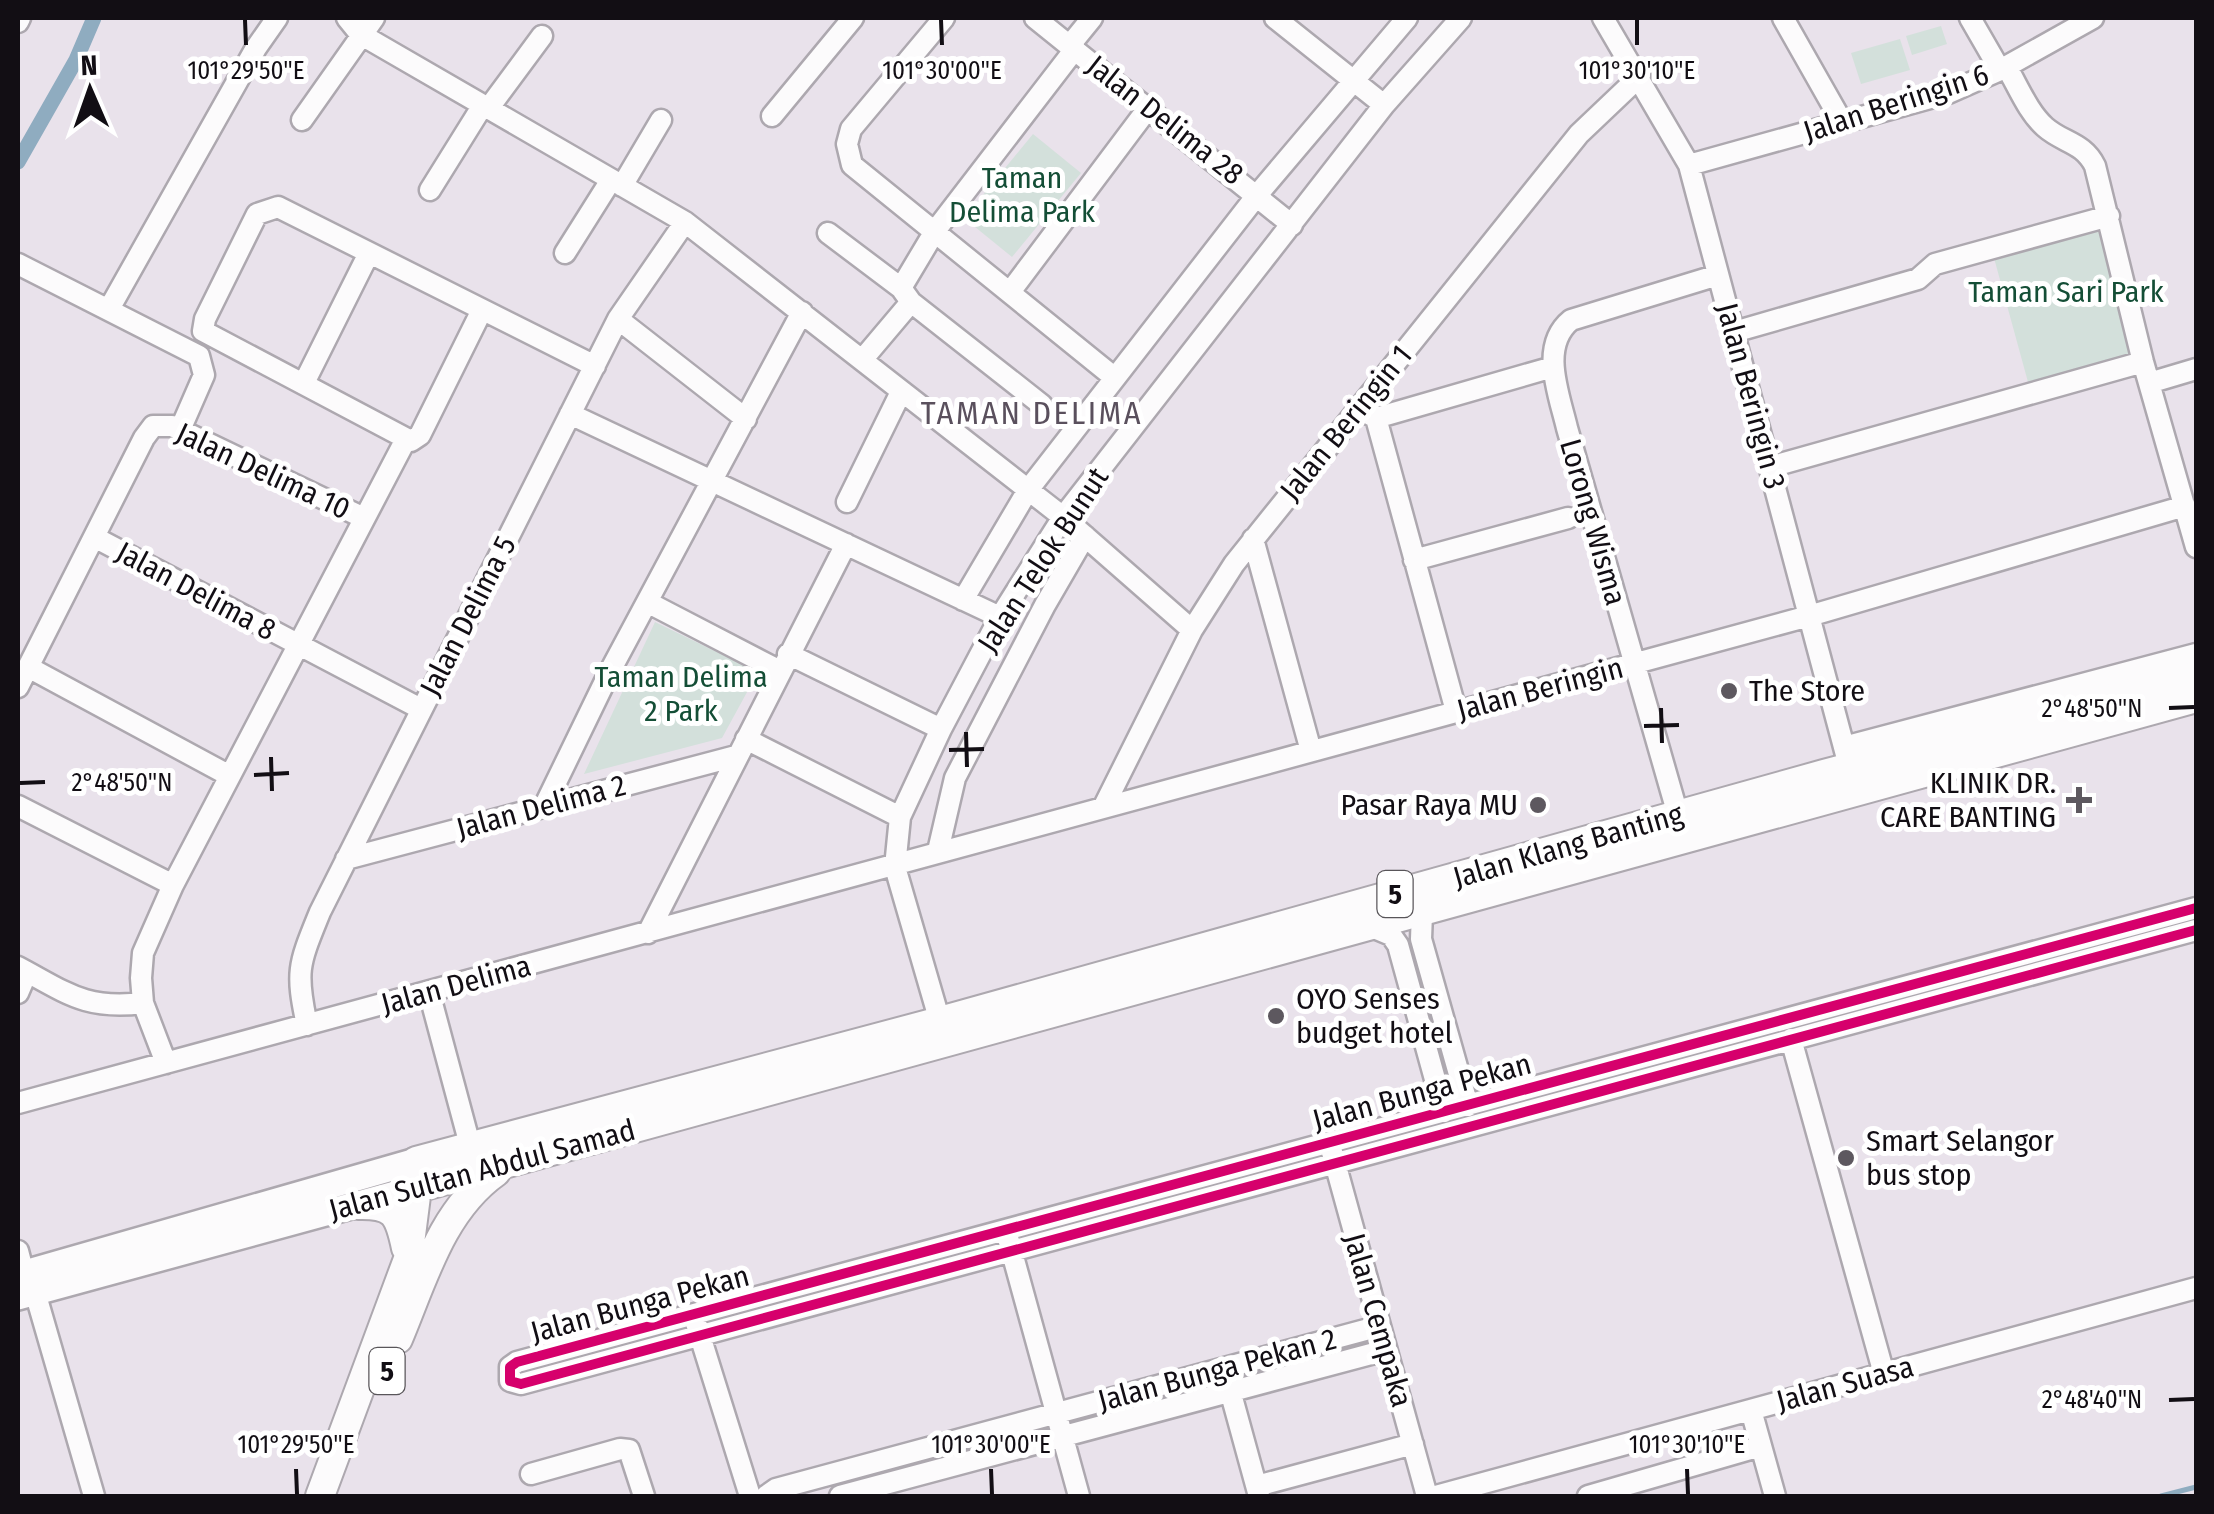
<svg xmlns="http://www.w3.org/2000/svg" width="2214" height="1514" font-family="'Fira Sans Condensed',sans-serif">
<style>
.green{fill:#d3e0db}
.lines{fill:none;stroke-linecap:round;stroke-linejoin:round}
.stream{stroke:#8facc0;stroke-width:5}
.canal{stroke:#8facc0;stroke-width:15}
.minor-casing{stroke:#ada8af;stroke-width:25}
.major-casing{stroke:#ada8af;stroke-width:30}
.highway-casing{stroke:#ada8af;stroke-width:32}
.minor{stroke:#fcfbfc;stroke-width:20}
.major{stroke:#fcfbfc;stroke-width:25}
.highway{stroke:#fcfbfc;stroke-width:28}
.cycleway-casing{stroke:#fff;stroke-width:16}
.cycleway{stroke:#d6006c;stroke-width:10}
.ticks{fill:none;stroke:#120e14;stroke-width:4}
.poi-dot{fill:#5d585f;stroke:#fff;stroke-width:4}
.labels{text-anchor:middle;stroke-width:10;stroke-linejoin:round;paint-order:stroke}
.shield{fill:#fff;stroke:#59565a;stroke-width:2.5}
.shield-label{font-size:28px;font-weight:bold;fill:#120e14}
.street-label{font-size:30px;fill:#120e14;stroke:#fff}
.park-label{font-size:30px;fill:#144e36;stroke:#fff}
.poi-label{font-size:30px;fill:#120e14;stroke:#fff;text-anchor:start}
.neighbourhood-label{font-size:32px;letter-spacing:2.5px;fill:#5a505d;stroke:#fff}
.ticks-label{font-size:25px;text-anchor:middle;fill:#120e14;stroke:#fff;stroke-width:10;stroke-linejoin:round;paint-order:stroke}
</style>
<rect width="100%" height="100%" fill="#e9e2eb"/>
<!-- green -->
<path class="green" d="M 1941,26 L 1947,44 L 1912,55 L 1906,36 Z
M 1900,39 L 1910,70 L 1861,84 L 1851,53 Z
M 1033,134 L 1081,173 L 1012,257 L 964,218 Z
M 2109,216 L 2143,362 L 2031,393 L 1991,247 Z
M 655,622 L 758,672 L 722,738 L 584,774 Z"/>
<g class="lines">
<!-- stream -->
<path class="stream" d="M 2161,1496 L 2196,1487"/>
<!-- canal -->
<path class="canal" d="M 18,162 L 76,60 L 94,18"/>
<!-- minor casing -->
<g class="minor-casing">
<path id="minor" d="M 347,18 L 360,34 L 685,222 L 1063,517 L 1192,630
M 944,18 L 851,129 L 847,144 L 852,165 L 1115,378
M 1035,18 L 1292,225
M 1275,18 L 1384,105
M 1603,18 L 1689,165 L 1853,781
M 1783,18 L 1842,122
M 1970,18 L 2000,70
M 18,22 L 20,18
M 1070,45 L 1092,18
M 2006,66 C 2018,86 2028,112 2045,127 C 2063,143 2083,142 2095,166 L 2143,362 L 2196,547
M 488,109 L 542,36
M 772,116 L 853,18
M 302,120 L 374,18
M 1689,165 L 1948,93 L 2000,70 L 2093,18
M 622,186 L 661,120
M 430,190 L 483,105
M 828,233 L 901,288
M 565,253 L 611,180
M 18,264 L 199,356 L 204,375 L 180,430
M 1010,292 L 1149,107
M 911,302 L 1042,405
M 109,309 L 256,48 L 277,18
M 482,310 L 420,435 L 411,441 L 203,331 L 205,319 L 257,214 L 278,207 L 595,366
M 618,319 L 746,419
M 1734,332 L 1918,279 L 1935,264 L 2109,216
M 862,360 L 911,302 L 901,288 L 935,231 L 1075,49
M 306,379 L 369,253
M 2149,383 L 2196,369
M 1358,408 L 1376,418 L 1456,711
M 570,414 L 1000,617
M 1376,418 L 1553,367
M 1770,467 L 2143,362
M 847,502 L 901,392
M 94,537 L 421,709
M 1253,539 L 1311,751
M 1414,560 L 1568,518
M 963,600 L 1028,490 L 1258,194 L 1407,18
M 647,602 L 780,671
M 788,654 L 941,729
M 28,667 L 230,776
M 18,687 L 144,438 L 153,426 L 172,426 L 364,518
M 746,739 L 900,817
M 1844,747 L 2196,654
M 18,806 L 173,885
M 1104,806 L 1192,630 L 1234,564 L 1579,134 L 1640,76
M 544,807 L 609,673 L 802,312
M 1678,815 L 1567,428 C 1559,394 1539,346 1571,320 L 1718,275
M 938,851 L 955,778 L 1045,605 L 1085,536
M 346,859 L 736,756
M 2196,908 L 517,1362 L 510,1367 L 510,1381 L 521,1384 L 2196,930
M 1422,913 L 1421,939 L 1468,1106
M 1372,927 L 1391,935 L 1398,945 L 1444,1112
M 648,933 L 846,544
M 18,967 C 67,993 85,1010 143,1003
M 429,992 L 470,1145
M 18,993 L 27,972
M 307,1025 C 295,970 299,964 320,912 L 618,319 L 685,222
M 943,1032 L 895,867 L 900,817 L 941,729 L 1000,617 L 1063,517 L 1384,105 L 1461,18
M 1791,1039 L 1884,1374
M 166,1063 L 143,1003 L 141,978 L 143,953 L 173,885 L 406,439
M 18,1103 L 1809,616 L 2185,506
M 1332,1152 L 1427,1496
M 1008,1238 L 1079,1496
M 18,1251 L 24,1274
M 35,1292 L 94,1496
M 696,1323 L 750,1496
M 1228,1383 L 1259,1496
M 1751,1410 L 1775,1496
M 531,1474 L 620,1449 L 629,1450 L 644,1496
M 1257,1486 L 1413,1444
M 766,1496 L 776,1489 L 1380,1326
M 840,1496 L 1386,1350
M 1436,1496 L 2196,1288
M 1588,1496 L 1761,1446"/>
</g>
<!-- major casing -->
<g class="major-casing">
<path id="major" d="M 18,1275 L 416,1161
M 18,1297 L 417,1188"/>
</g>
<!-- highway casing -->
<g class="highway-casing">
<path id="highway" d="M 417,1188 L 2196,698
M 358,1205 C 394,1204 399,1214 406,1248
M 398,1339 C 423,1280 441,1211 496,1172
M 320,1496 L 408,1259 L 417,1188 L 416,1161 L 940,1021 L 1824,774 L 2196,676"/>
</g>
<!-- minor -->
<use href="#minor" class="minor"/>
<!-- major -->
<use href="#major" class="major"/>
<!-- highway -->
<use href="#highway" class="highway"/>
<!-- cycleway casing -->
<g class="cycleway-casing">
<path id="cycleway" d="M 2196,908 L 517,1362 L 510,1367 L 510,1381 L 521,1384 L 2196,930"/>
</g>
<!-- cycleway -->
<use href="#cycleway" class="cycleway"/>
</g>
<!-- ticks -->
<path class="ticks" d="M 245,20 L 246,45M 941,20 L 942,45M 1637,20 L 1637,45M 1661,708 L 1662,743M 2169,708 L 2194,707M 1644,726 L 1679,725M 966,732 L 967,767M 949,750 L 984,749M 271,757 L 272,791M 254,775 L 289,773M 20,783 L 45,782M 2169,1400 L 2194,1399M 296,1469 L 297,1494M 991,1469 L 992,1494M 1687,1469 L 1688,1494"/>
<!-- markers -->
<g class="poi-dot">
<circle cx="1729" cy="691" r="10"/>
<path d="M2074 785h10v10h10v10h-10v10h-10v-10h-10v-10h10z"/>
<circle cx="1538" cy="805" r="10"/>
<circle cx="1276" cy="1016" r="10"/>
<circle cx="1846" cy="1158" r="10"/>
</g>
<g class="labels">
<!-- shield labels -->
<g class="shield">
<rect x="1377.5" y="871" width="35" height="46" rx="8"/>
<rect x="369.5" y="1348" width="35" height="46" rx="8"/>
</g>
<g class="shield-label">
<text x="1395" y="904">5</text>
<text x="387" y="1381">5</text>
</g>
<!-- street labels -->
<g class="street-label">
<text transform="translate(1896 103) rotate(-18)" y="10">Jalan Beringin 6</text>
<text transform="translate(1165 120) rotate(38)" y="10">Jalan Delima 28</text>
<text transform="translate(1751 396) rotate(75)" y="10">Jalan Beringin 3</text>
<text transform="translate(1346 423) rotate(-51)" y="10">Jalan Beringin 1</text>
<text transform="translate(263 471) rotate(25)" y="10">Jalan Delima 10</text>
<text transform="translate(1593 522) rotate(74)" y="10">Lorong Wisma</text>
<text transform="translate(1043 560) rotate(-57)" y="10">Jalan Telok Bunut</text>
<text transform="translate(196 591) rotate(28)" y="10">Jalan Delima 8</text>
<text transform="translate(468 616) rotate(-63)" y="10">Jalan Delima 5</text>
<text transform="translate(1540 689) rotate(-15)" y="10">Jalan Beringin</text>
<text transform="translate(541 807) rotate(-15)" y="10">Jalan Delima 2</text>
<text transform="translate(1568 846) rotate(-16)" y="10">Jalan Klang Banting</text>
<text transform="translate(456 985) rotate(-15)" y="10">Jalan Delima</text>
<text transform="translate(1422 1092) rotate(-15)" y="10">Jalan Bunga Pekan</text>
<text transform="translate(482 1170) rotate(-15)" y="10">Jalan Sultan Abdul Samad</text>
<text transform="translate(640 1304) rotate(-15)" y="10">Jalan Bunga Pekan</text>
<text transform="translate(1378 1320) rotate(74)" y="10">Jalan Cempaka</text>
<text transform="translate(1217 1370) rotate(-15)" y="10">Jalan Bunga Pekan 2</text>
<text transform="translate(1845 1384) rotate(-15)" y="10">Jalan Suasa</text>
</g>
<!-- park labels -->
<g class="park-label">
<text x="1022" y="188">Taman<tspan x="1022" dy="34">Delima Park</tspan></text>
<text x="2066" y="302">Taman Sari Park</text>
<text x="681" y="687">Taman Delima<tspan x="681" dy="34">2 Park</tspan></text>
</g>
<!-- poi labels -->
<g class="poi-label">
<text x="1749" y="701">The Store</text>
<text x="2056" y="793" text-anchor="end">KLINIK DR.<tspan x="2056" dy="34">CARE BANTING</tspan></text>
<text x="1518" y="815" text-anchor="end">Pasar Raya MU</text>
<text x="1296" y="1009">OYO Senses<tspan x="1296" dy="34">budget hotel</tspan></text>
<text x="1866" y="1151">Smart Selangor<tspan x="1866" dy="34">bus stop</tspan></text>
</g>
<!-- neighbourhood labels -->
<g class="neighbourhood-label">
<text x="1032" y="424">TAMAN DELIMA</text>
</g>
</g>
<g class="ticks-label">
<text x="246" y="79">101°29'50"E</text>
<text x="942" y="79">101°30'00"E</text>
<text x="1637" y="79">101°30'10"E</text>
<text x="2092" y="717">2°48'50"N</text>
<text x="122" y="791">2°48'50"N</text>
<text x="2092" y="1408">2°48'40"N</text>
<text x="296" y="1453">101°29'50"E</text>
<text x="991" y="1453">101°30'00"E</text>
<text x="1687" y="1453">101°30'10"E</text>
</g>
<!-- border -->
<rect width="2214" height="1514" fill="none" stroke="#120e14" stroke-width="40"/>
<!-- north arrow -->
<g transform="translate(90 90) rotate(358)" stroke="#ffffff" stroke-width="8" paint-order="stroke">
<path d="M0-8L18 38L0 25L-18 38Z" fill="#120e14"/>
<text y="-15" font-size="28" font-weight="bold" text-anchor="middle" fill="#120e14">N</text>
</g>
</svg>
